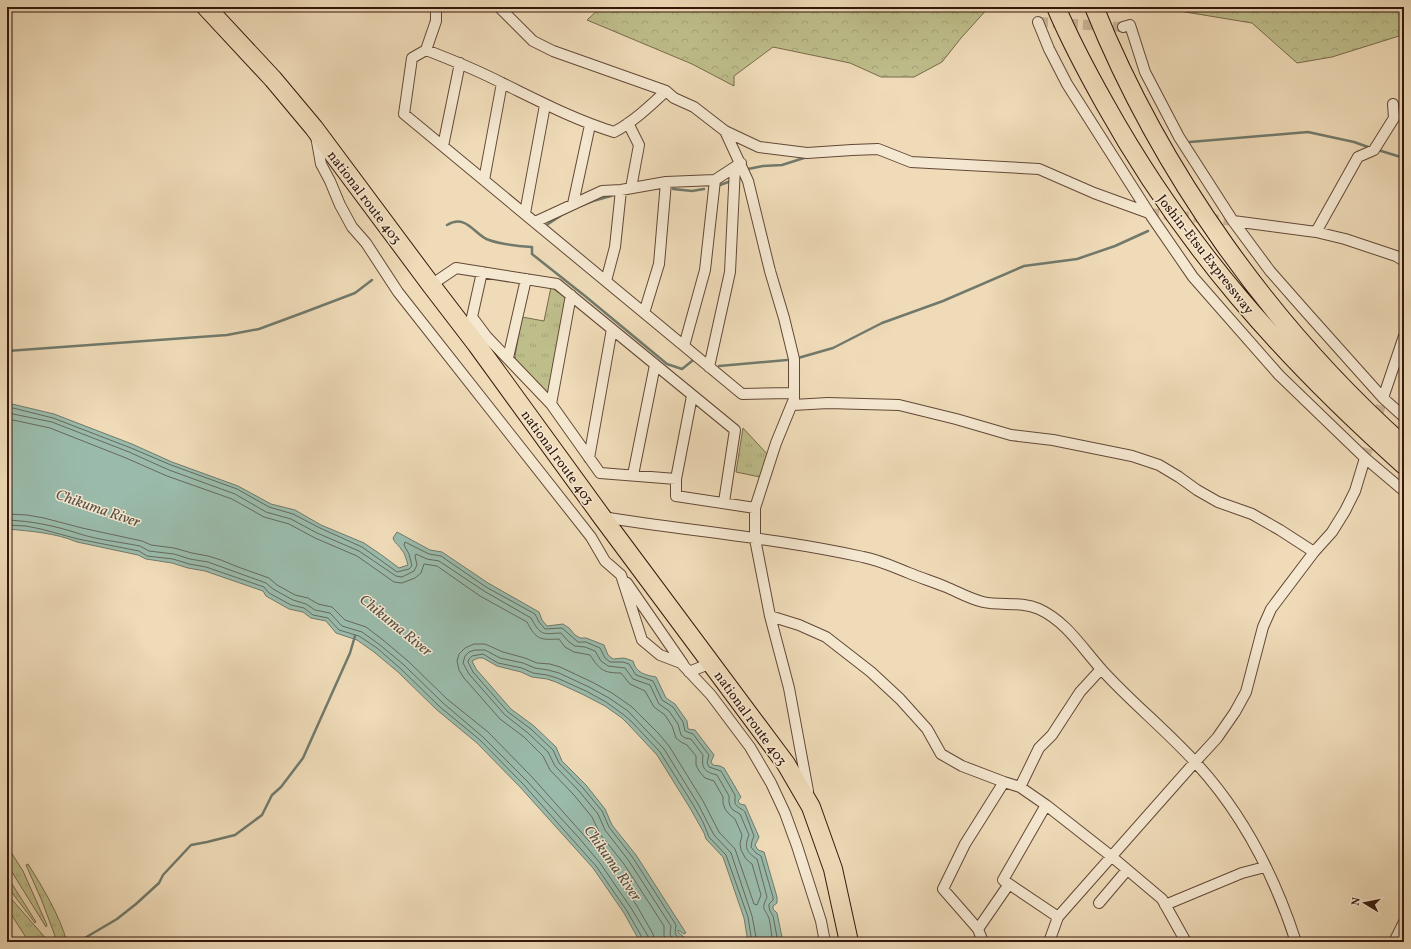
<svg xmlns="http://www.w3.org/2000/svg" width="1411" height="949" font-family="Vollkorn,serif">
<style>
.grass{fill:url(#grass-tufts);stroke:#796a4c}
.forest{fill:url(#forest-crowns);stroke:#796a4c}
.water{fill:#9abbab;stroke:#71796b}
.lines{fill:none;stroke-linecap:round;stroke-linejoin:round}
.shore{stroke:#67695c;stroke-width:1}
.stream{stroke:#71796b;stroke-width:2.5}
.street-tunnel{stroke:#cab496;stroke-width:10;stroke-dasharray:10 5;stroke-linecap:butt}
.street-casing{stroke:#634837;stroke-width:12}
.highway-casing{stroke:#34170c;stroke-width:20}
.street{stroke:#f5e8d1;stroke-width:10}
.highway{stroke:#efdbb8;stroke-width:18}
.labels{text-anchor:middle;stroke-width:3;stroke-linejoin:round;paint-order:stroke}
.street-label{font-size:14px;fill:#34170c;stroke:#f5e8d1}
.water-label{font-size:15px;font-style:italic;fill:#585044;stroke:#f5e8d1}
</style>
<defs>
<pattern id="grass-tufts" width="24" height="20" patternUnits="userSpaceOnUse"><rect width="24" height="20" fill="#bebe8b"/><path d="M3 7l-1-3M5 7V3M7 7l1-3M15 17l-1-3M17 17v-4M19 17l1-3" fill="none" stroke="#a4a377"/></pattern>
<pattern id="forest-crowns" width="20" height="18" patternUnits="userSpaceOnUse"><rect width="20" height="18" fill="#bebe8b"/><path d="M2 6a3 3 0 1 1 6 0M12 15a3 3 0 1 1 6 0" fill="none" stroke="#a4a377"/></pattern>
</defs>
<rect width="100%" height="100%" fill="#efdbb8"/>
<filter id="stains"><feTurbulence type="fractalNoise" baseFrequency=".005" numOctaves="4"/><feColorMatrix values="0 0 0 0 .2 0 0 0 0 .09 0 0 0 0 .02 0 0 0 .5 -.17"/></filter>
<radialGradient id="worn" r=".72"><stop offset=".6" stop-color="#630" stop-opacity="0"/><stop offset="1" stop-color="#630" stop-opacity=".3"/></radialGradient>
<!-- grass -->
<path class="grass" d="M 551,287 L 566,298 L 550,391 L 543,393 L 516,361 L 515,356 L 522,317 L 544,321 Z
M 743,428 L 769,456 L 760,477 L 736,472 Z
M 7,846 L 23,871 L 47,925 L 46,927 L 7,864 Z
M 28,864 C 43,888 59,914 67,942 L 54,942 L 53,939 L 55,936 L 42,901 L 26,865 Z
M 7,876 L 36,922 L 35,923 L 7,886 Z
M 7,894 L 49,942 L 29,942 L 7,908 Z"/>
<!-- forest -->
<path class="forest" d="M 601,7 L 989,7 L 961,38 L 942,62 L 914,77 L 881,77 L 850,63 L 773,47 L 734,76 L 734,86 L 692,64 L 587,20 Z
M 1155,7 L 1404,7 L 1404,40 L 1399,36 L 1332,57 L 1297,63 L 1252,23 Z"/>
<!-- water -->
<path class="water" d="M 12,404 L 54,414 L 132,444 L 172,462 L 238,486 L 271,504 L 295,510 L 321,525 L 364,543 L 383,556 L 399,568 L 408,565 C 406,559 405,553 401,549 C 398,544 395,544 393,538 L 397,532 L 430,550 L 442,552 L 488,583 L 539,612 L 542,620 L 547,626 L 563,624 L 569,628 L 575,635 L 580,638 L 586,638 L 604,645 L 608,655 L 613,659 L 624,658 L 633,661 C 636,673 645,675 656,677 L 666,698 L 675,704 L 687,721 L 688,729 L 695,730 L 714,755 L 711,762 L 713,765 L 720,766 L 724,768 L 741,797 L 738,801 L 740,804 L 745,805 L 759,837 L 755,845 L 758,850 L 764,852 L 777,897 L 777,903 L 773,906 L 773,909 L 777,913 L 783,942 L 748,942 L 744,918 L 723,857 L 706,839 L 704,833 L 690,808 L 657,755 L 629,725 L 622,718 L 605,706 L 584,695 L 556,682 L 547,679 L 532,677 L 521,672 L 497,666 L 483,658 L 478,658 L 472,661 L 476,669 L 511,709 L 534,726 L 556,747 L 562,761 L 586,785 L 605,809 L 612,825 L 636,855 L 686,933 L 684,934 L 678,930 L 678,932 L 690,942 L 640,942 L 624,913 L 593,868 L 520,787 L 477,743 L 437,710 L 398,672 L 374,652 L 357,640 L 336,633 L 326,621 L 311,618 L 303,612 L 289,609 L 266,596 L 263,591 L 205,571 L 188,568 L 172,563 L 146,559 L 138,555 L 77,542 C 56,533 30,531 7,529 L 7,406 Z"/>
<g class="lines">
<!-- shore -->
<path class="shore" d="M 7,409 L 13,408 L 53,418 L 131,448 L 171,465 L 237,489 L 269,507 L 293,514 L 320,528 L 362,547 L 397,572 L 409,569 L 412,566 L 409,554 L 404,545 L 405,542 L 429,554 L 441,556 L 486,587 L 535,614 L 539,622 L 545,629 L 562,628 L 578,642 L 586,642 L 600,648 L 605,658 L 610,662 L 623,662 L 629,664 L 636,675 L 653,681 L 662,700 L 673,707 L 683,722 L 685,731 L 693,734 L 709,755 L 707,763 L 709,767 L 721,771 L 735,795 L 735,803 C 737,808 742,808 745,812 L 754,836 L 752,841 L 751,847 L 756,853 L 761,856 L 773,897 L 773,900 L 769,904 L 769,907 L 770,911 L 773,916 L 778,942
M 7,414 L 13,414 L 52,422 L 129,452 L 169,470 L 235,494 L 266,512 L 291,519 L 317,533 L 359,551 L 396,576 L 402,577 L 414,571 L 417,565 L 415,556 L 416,554 L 427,559 L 439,561 L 484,591 L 531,618 C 541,636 542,634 561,633 L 569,642 L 575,646 L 585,647 L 595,651 L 601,661 L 608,666 L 625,668 L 633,679 L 650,685 L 659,704 L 669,711 L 678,724 L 681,735 L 685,738 L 691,739 L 703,755 C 701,769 705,772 717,775 L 729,796 L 729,802 L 730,806 L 733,810 L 740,814 L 749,835 C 744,847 746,852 757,859 L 767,897 C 761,910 764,907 769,918 C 771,925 771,935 773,942
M 7,420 L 13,420 L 50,428 L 126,458 L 167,476 L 232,499 L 264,517 L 289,524 L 315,538 L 357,556 L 394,582 L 402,583 L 415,578 L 421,573 L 424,564 L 437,566 L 480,596 L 527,622 C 536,640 541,640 559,639 L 565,647 L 574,652 L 590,655 C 600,670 603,673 621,673 L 630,684 L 645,691 L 654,707 L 665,715 L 672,726 L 676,738 L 681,742 L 687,745 L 696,756 L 696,765 L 699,771 L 705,778 L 714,781 L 723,797 L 723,803 L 725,809 L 729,814 L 735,819 L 742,835 L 740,844 L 741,850 L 746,859 L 752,864 L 761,895 L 757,905 L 754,904 L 735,849 L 719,832 L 703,801 L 669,746 L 658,733 L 632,707 L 612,693 L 592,682 L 560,667 L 550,664 L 537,663 L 525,658 L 503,652 L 485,644 L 474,644 L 465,648 L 459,654 L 457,661 L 459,670 L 464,678 L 500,719 L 524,737 L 543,756 L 550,770 L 574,795 L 592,817 L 600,834 L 624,864 L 664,926 L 664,936 L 667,942
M 7,514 L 27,515 L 44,518 L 82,528 L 142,541 L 151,545 L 174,548 L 192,553 L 208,556 L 221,560 L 238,567 L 269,578 L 277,585 L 295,595 L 308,598 L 318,604 L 332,607 L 345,620 L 366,627 L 383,640 L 408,661 L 447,699 L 488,732 L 532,777 L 605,859 L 637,906 L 653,934 L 655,942
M 7,520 C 32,521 56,526 80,534 C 99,540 120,542 140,546 L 149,551 L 174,554 L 190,559 L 208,562 L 266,583 L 273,589 L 293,600 L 306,604 L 315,610 L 330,613 L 342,626 L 362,632 L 380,645 L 404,665 L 443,703 L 483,737 L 527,781 L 579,838 L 600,863 L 631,908 L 648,936 L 649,942
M 7,525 L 26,526 L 41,529 L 78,539 L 139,551 L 147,556 L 173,559 L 189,564 L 206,567 L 264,587 L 269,593 L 291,605 L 304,608 L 313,615 L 328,618 L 339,630 L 359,636 L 377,648 L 401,669 L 440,707 L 480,740 L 523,784 L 596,866 L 627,911 L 643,939 L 644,942
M 676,942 L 670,935 L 671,926 L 669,923 L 629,861 L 605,830 L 598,814 L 579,791 L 555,766 L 548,752 L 528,733 L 505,715 L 469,674 L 463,663 L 465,656 L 469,652 L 475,650 L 485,650 L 500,658 L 523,663 L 535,668 L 548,670 L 559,673 L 589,687 L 609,698 L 628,711 L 664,749 L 698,804 L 714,835 L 731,853 L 752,916 L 757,942
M 684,942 C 675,934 674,937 676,925 L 633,858 L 609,827 L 602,811 L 583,788 L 559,763 L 553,750 L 531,729 L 508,712 L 473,672 L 468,662 L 469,659 L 472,656 L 483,654 L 498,663 L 522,668 L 533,673 L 547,675 L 557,678 L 586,691 L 606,702 L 624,715 L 632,722 L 660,752 L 694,806 L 703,822 L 709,837 L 726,855 L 748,917 L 752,942"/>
<!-- stream -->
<path class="stream" d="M 1190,142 L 1308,132 L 1354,142 L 1371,148
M 1378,150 L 1404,158
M 748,169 L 763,166 L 782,165 L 807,157
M 720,185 L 731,181
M 673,189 L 692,191 L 704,189
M 548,224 C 566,211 589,201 611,196
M 447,225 C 467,213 475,236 489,240 C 503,245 518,246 532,247 L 532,254 L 585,296 L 667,364 L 682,369 L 692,361
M 7,351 L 227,335 L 259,329 L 305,312 L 355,293 L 372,280
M 798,358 L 833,348 L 882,323 L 943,301 L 1024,266 L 1077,259 L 1115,246 L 1148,231
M 719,366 L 787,360
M 78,942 L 117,919 L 136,904 L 159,883 L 163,875 L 191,845 L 207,842 L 235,835 L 262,815 L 272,795 L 281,787 L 303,758 L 350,653 L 355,636"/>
<!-- street-tunnel -->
<path class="street-tunnel" d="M 1038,22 L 1123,27
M 1149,213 L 1233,221
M 1365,458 L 1383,398"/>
<!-- street casing -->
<g class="street-casing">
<path id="street" d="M 499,7 L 533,41 L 553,51 L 666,91 L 674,98 L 694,107 L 725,131 L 759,147 L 807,153 L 852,150 L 878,149 L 911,162 L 1039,169 L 1094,193 L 1149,213
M 1038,22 L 1049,49 L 1067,84 L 1149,213 L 1193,277 L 1279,375 L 1365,458 L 1404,491
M 1123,27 L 1130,25 L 1145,72 L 1179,137 L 1233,221 L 1270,271 L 1307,313 L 1383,398 L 1404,417
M 426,50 L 436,21 L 436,7
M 666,91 C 650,106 633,122 614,132 C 575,120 539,101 502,83 C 477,70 452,60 426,50 L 412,58 L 404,114 L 742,394 L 793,393
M 628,123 L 639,145 L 631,188
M 725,131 L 748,181 L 770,271 L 784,318 L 794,359 L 794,399 L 776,443 L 755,508 L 755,539 L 770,616 L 789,688 L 808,791
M 316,136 L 321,164 L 330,181 L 340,205 L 352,227 L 366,243 L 398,292 L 591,537 L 605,561 L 621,575 L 642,640 L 660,655 L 681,663 L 711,695 L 750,747 L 771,783 L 785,813 L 797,846 L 821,921 L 825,942
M 443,146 L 460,63
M 484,180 L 502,83
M 573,204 L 590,125
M 525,213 L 545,105
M 1233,221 L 1316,232 L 1345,239 L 1396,256 L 1404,261
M 535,222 L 602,191 L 621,190 L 666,182 L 715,180 L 741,163
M 1316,232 L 1358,157 L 1374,150 L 1394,118 L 1393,104
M 482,272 L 472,317 L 487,337 L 551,404 L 600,473 L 676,479 L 676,496 L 755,508
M 606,281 L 615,247 L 621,190
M 431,285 L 456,268 L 557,284 L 735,430 L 724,502
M 644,313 L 659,264 L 666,182
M 684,346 L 705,270 L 715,180
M 508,358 L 526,279
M 709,367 L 730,272 L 735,167
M 1383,398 L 1404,336
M 551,404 L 571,295
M 793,405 L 828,403 L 899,405 L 956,419 L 1011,435 L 1053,440 L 1132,456 L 1159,465 L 1179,477 L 1197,490 L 1218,502 L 1252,514 L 1280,530 L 1314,552
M 589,458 L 612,329
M 633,475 L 655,365
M 676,479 L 692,396
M 602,517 C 689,531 777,538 863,557 C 879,560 894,567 909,573 C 921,578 934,582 946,587 C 958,592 970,599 983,602 C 1001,606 1021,601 1039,609 C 1067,622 1082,648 1102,670 C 1131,702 1166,730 1196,763 C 1242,813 1275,877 1296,942
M 627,583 L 683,664
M 770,616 L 799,625 L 826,637 L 871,672 L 900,699 L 927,729 L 941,754 L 962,766 L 1004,782 L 1020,787 L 1046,805 L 1111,856 L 1162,899 L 1186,942
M 689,672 L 711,663
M 1020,787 L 1039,748 L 1052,735 L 1080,692 L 1101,669
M 1046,805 L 1003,880 L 1058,917
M 1099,903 L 1127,870
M 1165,905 L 1242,873 L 1265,867
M 978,929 L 1009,884
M 983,942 L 978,929 L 943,889 L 965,844 L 1004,782
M 1049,942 L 1058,917 L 1195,762 L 1217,738 L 1235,712 L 1246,692 L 1263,627 L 1271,609 L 1314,552 L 1332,532 L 1345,511 L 1355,491 L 1365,458
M 1394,942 L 1404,922"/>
</g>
<!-- highway casing -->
<g class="highway-casing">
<path id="highway" d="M 206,7 L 273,79 L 314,128 L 431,285 L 477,345 L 602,517 L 786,764 L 811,807 L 833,869 L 849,942
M 1056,7 C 1070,40 1087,72 1105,104 C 1184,246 1283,357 1404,465
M 1094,7 C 1161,173 1271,327 1404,446"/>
</g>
<!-- street -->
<use href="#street" class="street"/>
<!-- highway -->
<use href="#highway" class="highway"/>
</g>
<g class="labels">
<!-- street labels -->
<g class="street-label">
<text transform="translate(365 197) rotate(53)" y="5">national route 403</text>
<text transform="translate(1206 254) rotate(52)" y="5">Joshin-Etsu Expressway</text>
<text transform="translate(558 457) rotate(54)" y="5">national route 403</text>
<text transform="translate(751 718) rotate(54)" y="5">national route 403</text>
</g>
<!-- water labels -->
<g class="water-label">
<text transform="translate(98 508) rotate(19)" y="5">Chikuma River</text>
<text transform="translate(396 625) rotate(39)" y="5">Chikuma River</text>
<text transform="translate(613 863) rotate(55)" y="5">Chikuma River</text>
</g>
</g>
<!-- margin -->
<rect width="1411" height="949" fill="none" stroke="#efdbb8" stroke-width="24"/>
<rect x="8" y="8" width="1395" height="933" fill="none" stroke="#34170c" stroke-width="2"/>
<rect x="12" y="12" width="1387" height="925" fill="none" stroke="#34170c"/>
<!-- north arrow -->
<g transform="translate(1365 903) rotate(280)" stroke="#f5e8d1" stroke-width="3" paint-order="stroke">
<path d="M0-3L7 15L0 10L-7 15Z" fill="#34170c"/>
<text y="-6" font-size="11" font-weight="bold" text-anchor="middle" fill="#34170c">N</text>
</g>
<rect width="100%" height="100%" filter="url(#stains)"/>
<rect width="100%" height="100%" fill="url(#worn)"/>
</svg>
